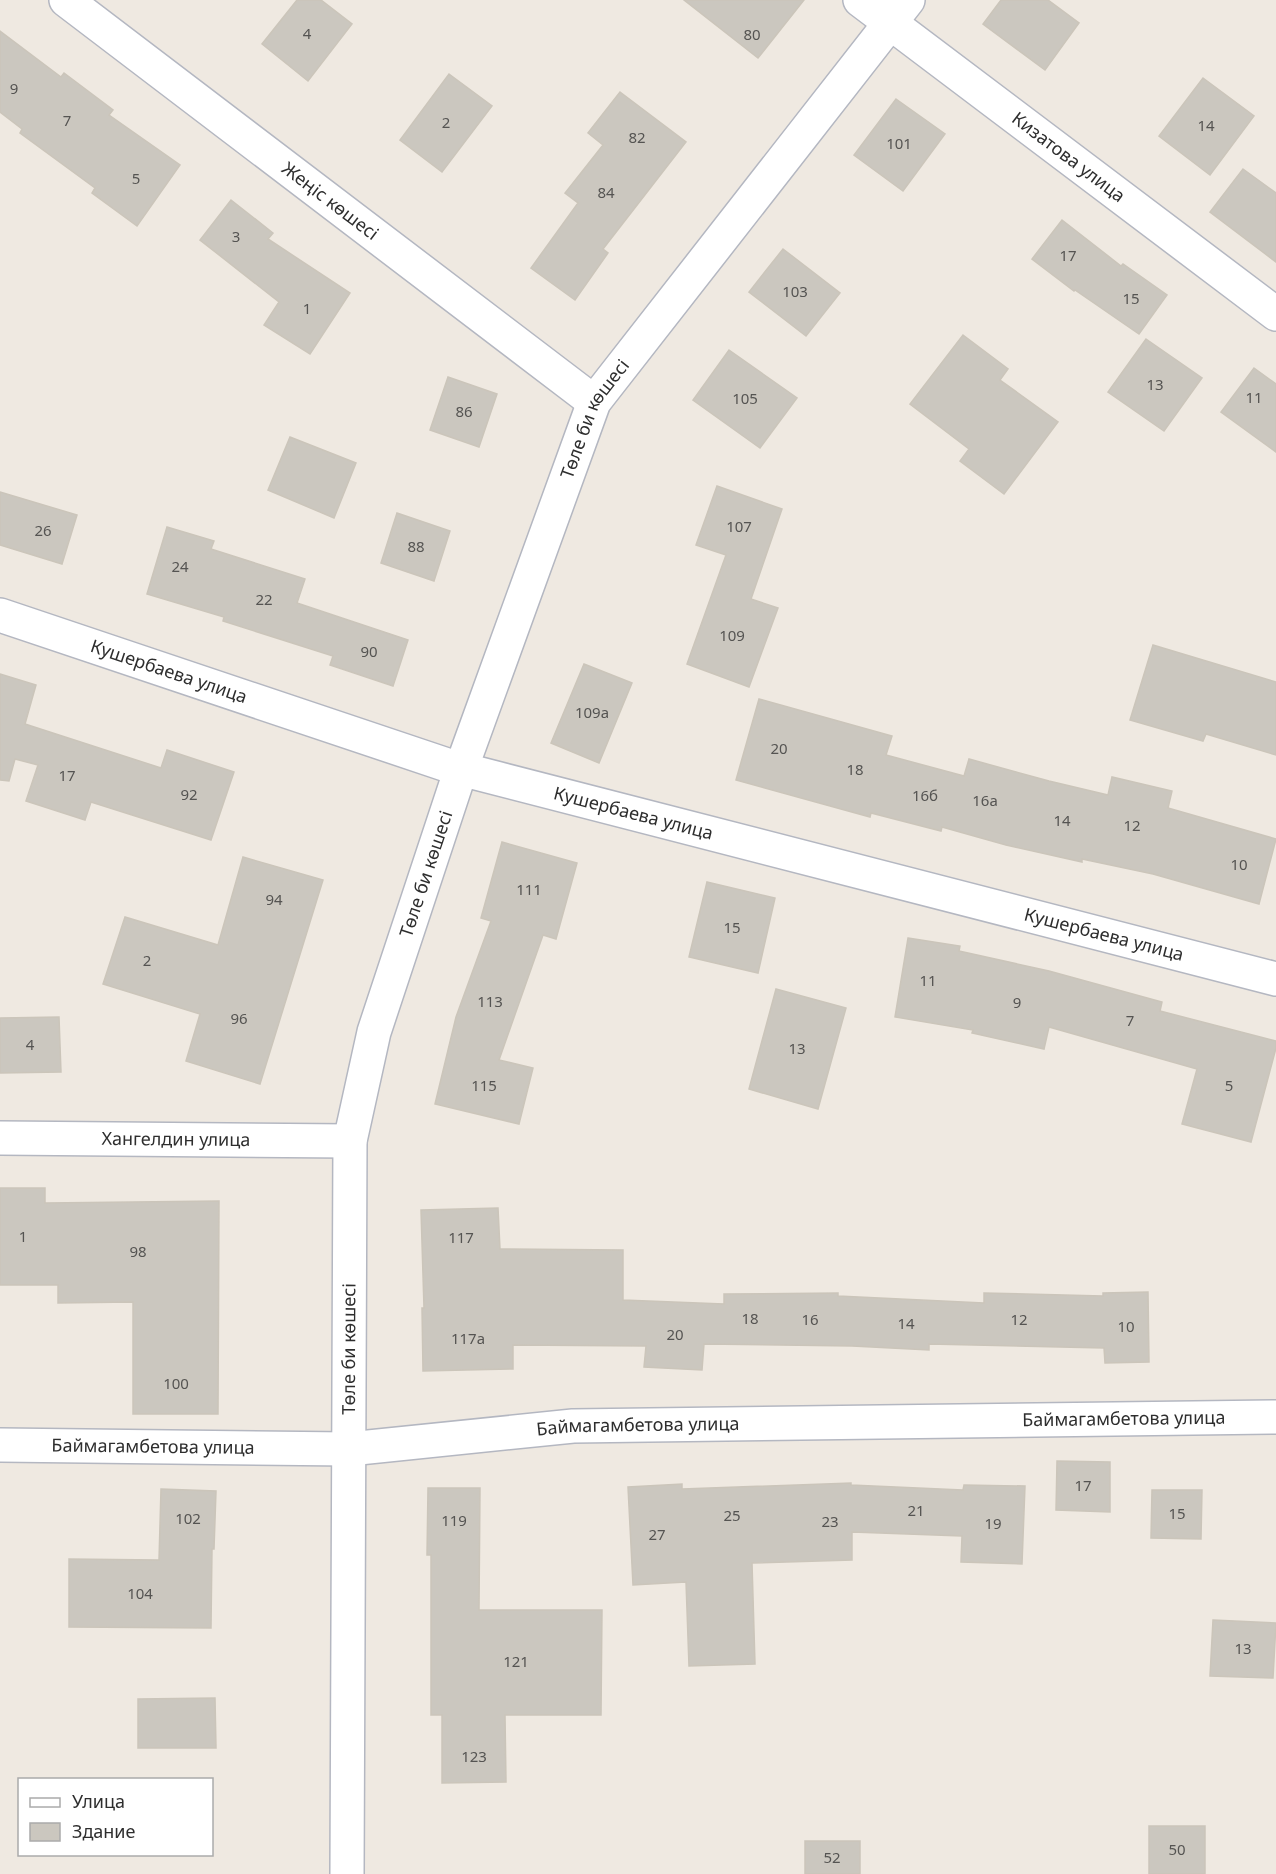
<svg xmlns="http://www.w3.org/2000/svg" width="1276" height="1874" font-family="'Noto Sans',sans-serif">
<style>
.building{fill:#cbc7bf;stroke:#cbc5ba;stroke-width:1.5}
.lines{fill:none;stroke-linecap:round;stroke-linejoin:round}
.minor-casing{stroke:#b4b7c1;stroke-width:36}
.tertiary-casing{stroke:#b4b7c1;stroke-width:36}
.minor{stroke:#fff;stroke-width:33}
.tertiary{stroke:#fff;stroke-width:33}
.labels{text-anchor:middle;stroke-width:6;stroke-linejoin:round;paint-order:stroke}
.number-label{font-size:15px;fill:#555452}
.street-label{font-size:18px;fill:#2e2e2e;stroke:#fff}
</style>
<rect width="100%" height="100%" fill="#efe9e1"/>
<!-- building -->
<path class="building" d="M 297,0 L 321,0 L 352,24 L 308,81 L 262,44 Z
M 684,0 L 804,0 L 758,58 Z
M 1001,0 L 1048,0 L 1079,23 L 1045,70 L 983,24 Z
M 0,31 L 61,77 L 64,73 L 113,110 L 109,115 L 180,165 L 137,226 L 92,193 L 95,188 L 20,133 L 22,129 L 0,112 Z
M 449,74 L 492,106 L 442,172 L 400,140 Z
M 1203,78 L 1254,116 L 1210,175 L 1159,136 Z
M 620,92 L 686,142 L 603,249 L 608,253 L 575,300 L 531,268 L 578,203 L 565,193 L 603,145 L 588,133 Z
M 896,99 L 945,134 L 903,191 L 854,155 Z
M 1243,169 L 1276,193 L 1276,262 L 1210,212 Z
M 231,200 L 273,233 L 268,239 L 350,293 L 310,354 L 264,325 L 279,302 L 200,240 Z
M 1062,220 L 1121,266 L 1123,264 L 1167,295 L 1139,334 L 1075,290 L 1074,291 L 1032,259 Z
M 783,249 L 840,293 L 806,336 L 749,292 Z
M 963,335 L 1008,369 L 1000,380 L 1058,422 L 1004,494 L 960,461 L 969,449 L 910,404 Z
M 1146,339 L 1202,378 L 1164,431 L 1108,392 Z
M 729,350 L 797,398 L 760,448 L 693,400 Z
M 1254,368 L 1276,384 L 1276,452 L 1221,412 Z
M 448,377 L 497,394 L 479,447 L 430,430 Z
M 290,437 L 356,463 L 334,518 L 268,490 Z
M 717,486 L 782,509 L 751,599 L 778,608 L 749,687 L 687,664 L 726,555 L 696,545 Z
M 0,492 L 77,515 L 62,564 L 0,545 Z
M 397,513 L 450,531 L 434,581 L 381,563 Z
M 167,527 L 214,541 L 211,549 L 305,579 L 297,603 L 408,640 L 393,686 L 330,665 L 333,656 L 223,621 L 224,617 L 147,594 Z
M 1153,645 L 1276,682 L 1276,755 L 1206,734 L 1203,741 L 1130,720 Z
M 584,664 L 632,683 L 599,763 L 551,743 Z
M 0,674 L 36,685 L 25,724 L 161,768 L 167,750 L 234,772 L 211,840 L 91,802 L 85,820 L 26,801 L 38,765 L 15,759 L 9,781 L 0,780 Z
M 759,699 L 892,736 L 886,755 L 964,776 L 969,759 L 1049,781 L 1108,795 L 1112,777 L 1172,791 L 1168,808 L 1276,839 L 1259,904 L 1153,874 L 1082,859 L 1082,862 L 1006,845 L 942,827 L 941,831 L 871,813 L 870,817 L 736,780 Z
M 502,842 L 577,863 L 556,939 L 543,935 L 499,1060 L 533,1068 L 519,1124 L 435,1104 L 456,1017 L 491,921 L 481,918 Z
M 243,857 L 323,880 L 260,1084 L 186,1061 L 200,1014 L 103,984 L 125,917 L 218,945 Z
M 707,882 L 775,898 L 758,973 L 689,957 Z
M 908,938 L 960,946 L 959,951 L 1049,971 L 1162,1002 L 1160,1011 L 1276,1041 L 1276,1048 L 1251,1142 L 1182,1124 L 1197,1069 L 1049,1027 L 1044,1049 L 972,1033 L 973,1030 L 895,1017 Z
M 776,989 L 846,1008 L 818,1109 L 749,1089 Z
M 59,1017 L 61,1072 L 0,1073 L 0,1018 Z
M 0,1188 L 45,1188 L 45,1203 L 219,1201 L 218,1414 L 133,1414 L 133,1302 L 58,1303 L 58,1285 L 0,1285 Z
M 498,1208 L 500,1249 L 623,1250 L 623,1300 L 724,1304 L 724,1294 L 838,1293 L 838,1296 L 984,1303 L 984,1293 L 1103,1296 L 1103,1293 L 1148,1292 L 1149,1362 L 1105,1363 L 1104,1348 L 929,1344 L 929,1350 L 852,1346 L 704,1344 L 702,1370 L 644,1367 L 646,1346 L 513,1345 L 513,1369 L 423,1371 L 422,1308 L 424,1308 L 421,1210 Z
M 1057,1461 L 1110,1462 L 1110,1512 L 1056,1510 Z
M 851,1483 L 851,1485 L 963,1490 L 964,1485 L 1025,1486 L 1022,1564 L 961,1562 L 962,1536 L 852,1532 L 852,1560 L 752,1563 L 755,1664 L 689,1666 L 686,1582 L 633,1585 L 628,1487 L 682,1484 L 682,1489 Z
M 428,1488 L 480,1488 L 479,1610 L 602,1610 L 601,1715 L 505,1715 L 506,1782 L 442,1783 L 442,1715 L 431,1715 L 431,1555 L 427,1555 Z
M 161,1489 L 216,1491 L 214,1549 L 212,1549 L 211,1628 L 69,1627 L 69,1559 L 159,1560 Z
M 1152,1490 L 1202,1490 L 1201,1539 L 1151,1538 Z
M 1213,1620 L 1276,1623 L 1273,1678 L 1210,1676 Z
M 215,1698 L 216,1748 L 138,1748 L 138,1699 Z
M 1149,1826 L 1205,1826 L 1205,1874 L 1149,1874 Z
M 805,1841 L 860,1841 L 860,1874 L 805,1874 Z"/>
<g class="lines">
<!-- minor casing -->
<g class="minor-casing">
<g id="minor">
<path id="s1" d="M 66,0 L 594,402"/>
<path id="s2" d="M 860,0 L 1276,314"/>
<path id="s3" d="M 0,615 L 453,767 L 1276,979"/>
<path id="s4" d="M 0,1138 L 350,1141"/>
<path id="s5" d="M 0,1445 L 349,1449 L 573,1426 L 1276,1417"/>
</g>
</g>
<!-- tertiary casing -->
<g class="tertiary-casing">
<g id="tertiary">
<path id="s6" d="M 347,1874 L 350,1141 L 374,1032 L 461,769 L 594,402 L 908,0"/>
</g>
</g>
<!-- minor -->
<use href="#minor" class="minor"/>
<!-- tertiary -->
<use href="#tertiary" class="tertiary"/>
</g>
<g class="labels">
<!-- number labels -->
<g class="number-label">
<text x="307" y="39">4</text>
<text x="752" y="40">80</text>
<text x="14" y="94">9</text>
<text x="67" y="126">7</text>
<text x="446" y="128">2</text>
<text x="1206" y="131">14</text>
<text x="637" y="143">82</text>
<text x="899" y="149">101</text>
<text x="136" y="184">5</text>
<text x="606" y="198">84</text>
<text x="236" y="242">3</text>
<text x="1068" y="261">17</text>
<text x="795" y="297">103</text>
<text x="1131" y="304">15</text>
<text x="307" y="314">1</text>
<text x="1155" y="390">13</text>
<text x="1254" y="403">11</text>
<text x="745" y="404">105</text>
<text x="464" y="417">86</text>
<text x="739" y="532">107</text>
<text x="43" y="536">26</text>
<text x="416" y="552">88</text>
<text x="180" y="572">24</text>
<text x="264" y="605">22</text>
<text x="732" y="641">109</text>
<text x="369" y="657">90</text>
<text x="592" y="718">109а</text>
<text x="779" y="754">20</text>
<text x="855" y="775">18</text>
<text x="67" y="781">17</text>
<text x="189" y="800">92</text>
<text x="925" y="801">16б</text>
<text x="985" y="806">16а</text>
<text x="1062" y="826">14</text>
<text x="1132" y="831">12</text>
<text x="1239" y="870">10</text>
<text x="529" y="895">111</text>
<text x="274" y="905">94</text>
<text x="732" y="933">15</text>
<text x="147" y="966">2</text>
<text x="928" y="986">11</text>
<text x="490" y="1007">113</text>
<text x="1017" y="1008">9</text>
<text x="239" y="1024">96</text>
<text x="1130" y="1026">7</text>
<text x="30" y="1050">4</text>
<text x="797" y="1054">13</text>
<text x="484" y="1091">115</text>
<text x="1229" y="1091">5</text>
<text x="23" y="1242">1</text>
<text x="461" y="1243">117</text>
<text x="138" y="1257">98</text>
<text x="750" y="1324">18</text>
<text x="810" y="1325">16</text>
<text x="1019" y="1325">12</text>
<text x="906" y="1329">14</text>
<text x="1126" y="1332">10</text>
<text x="675" y="1340">20</text>
<text x="468" y="1344">117а</text>
<text x="176" y="1389">100</text>
<text x="1083" y="1491">17</text>
<text x="916" y="1516">21</text>
<text x="1177" y="1519">15</text>
<text x="732" y="1521">25</text>
<text x="188" y="1524">102</text>
<text x="454" y="1526">119</text>
<text x="830" y="1527">23</text>
<text x="993" y="1529">19</text>
<text x="657" y="1540">27</text>
<text x="140" y="1599">104</text>
<text x="1243" y="1654">13</text>
<text x="516" y="1667">121</text>
<text x="474" y="1762">123</text>
<text x="1177" y="1855">50</text>
<text x="832" y="1863">52</text>
</g>
<!-- street labels -->
<g class="street-label">
<text dy="6" stroke="none"><textPath href="#s2" startOffset="261">Кизатова улица</textPath></text>
<text dy="6" stroke="none"><textPath href="#s1" startOffset="332">Жеңіс көшесі</textPath></text>
<text dy="6" stroke="none"><textPath href="#s6" startOffset="1497">Төле би көшесі</textPath></text>
<text dy="6" stroke="none"><textPath href="#s3" startOffset="178">Кушербаева улица</textPath></text>
<text dy="6" stroke="none"><textPath href="#s3" startOffset="664">Кушербаева улица</textPath></text>
<text dy="6" stroke="none"><textPath href="#s6" startOffset="1011">Төле би көшесі</textPath></text>
<text dy="6" stroke="none"><textPath href="#s3" startOffset="1150">Кушербаева улица</textPath></text>
<text dy="6" stroke="none"><textPath href="#s4" startOffset="176">Хангелдин улица</textPath></text>
<text dy="6" stroke="none"><textPath href="#s6" startOffset="525">Төле би көшесі</textPath></text>
<text dy="6" stroke="none"><textPath href="#s5" startOffset="1125">Баймагамбетова улица</textPath></text>
<text dy="6" stroke="none"><textPath href="#s5" startOffset="639">Баймагамбетова улица</textPath></text>
<text dy="6" stroke="none"><textPath href="#s5" startOffset="153">Баймагамбетова улица</textPath></text>
</g>
</g>
<!-- legend -->
<rect x="18" y="1778" width="195" height="78" fill="#ffffff" stroke="#ababab" stroke-width="1.5"/>
<rect x="30" y="1798" width="30" height="9" fill="#ffffff" stroke="#ababab" stroke-width="1.5"/>
<text x="72" y="1808" font-size="18" fill="#2e2e2e">Улица</text>
<rect x="30" y="1823" width="30" height="18" fill="#cbc7bf" stroke="#ababab" stroke-width="1.5"/>
<text x="72" y="1838" font-size="18" fill="#2e2e2e">Здание</text>
</svg>
